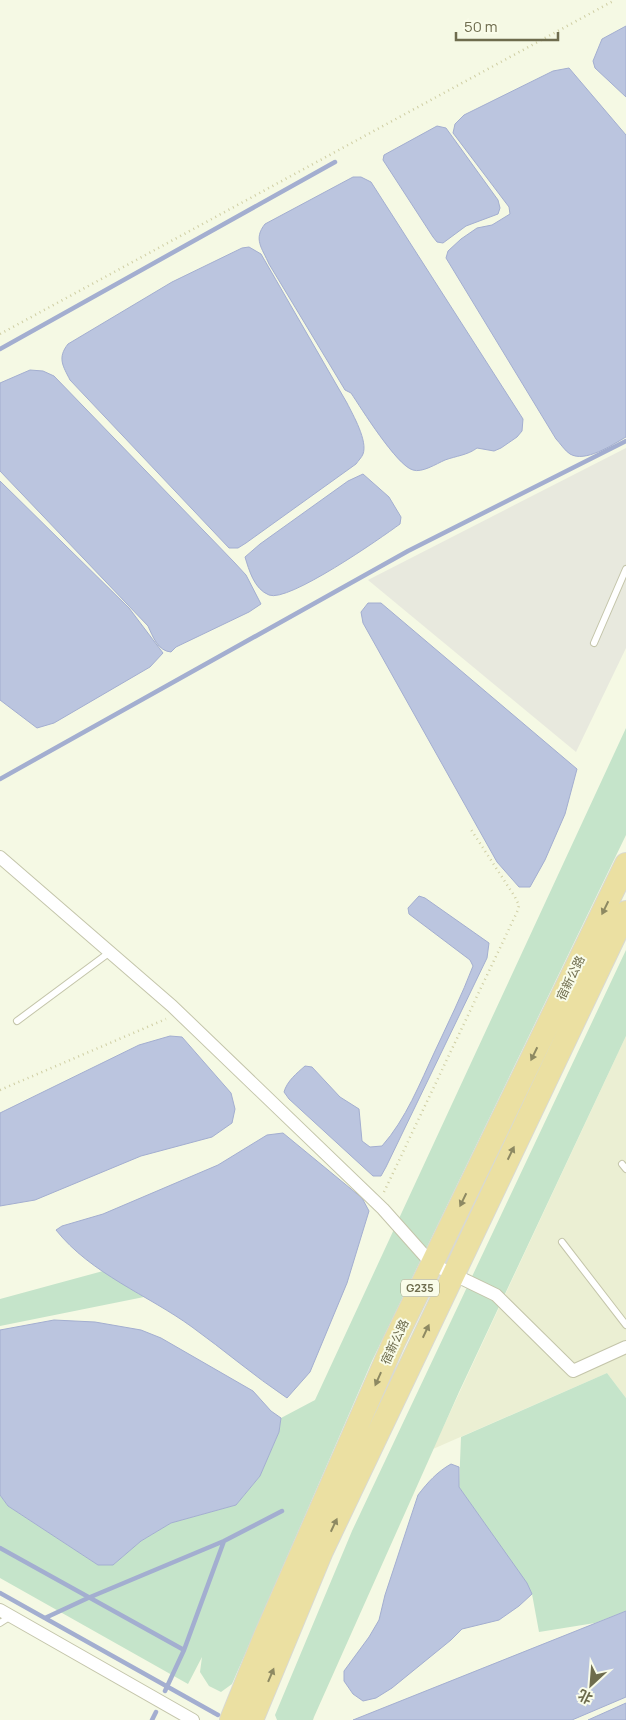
<svg xmlns="http://www.w3.org/2000/svg" width="626" height="1720" font-family="Manrope,'Noto Sans SC',sans-serif">
<style>
.residential{fill:#ebefd3}
.industrial{fill:#e8e9de}
.green{fill:#c5e4ca}
.water{fill:#bbc5df;stroke:#a3aed0}
.lines{fill:none;stroke-linecap:round;stroke-linejoin:round}
.stream{stroke:#a3aed0;stroke-width:4.5}
.lane-casing{stroke:#c4c5aa;stroke-width:8}
.street-casing{stroke:#c4c5aa;stroke-width:14}
.highway-casing{stroke:#d9d9d1;stroke-width:24}
.path{stroke:#cfcea3;stroke-width:2.5;stroke-dasharray:1 4;stroke-linecap:butt}
.lane{stroke:#fff;stroke-width:6}
.street{stroke:#fff;stroke-width:12}
.highway{stroke:#ebe0a2;stroke-width:22}
.oneway{fill:#8d8962}
.labels{text-anchor:middle;stroke-width:4;stroke-linejoin:round;paint-order:stroke}
.shield{fill:#f9fce9;stroke:#98977c;stroke-width:1}
.shield-label{font-size:11px;font-weight:bold;fill:#6e6c4d}
.street-label{font-size:12px;fill:#6e6c4d;stroke:#f9fce9}
</style>
<rect width="100%" height="100%" fill="#f5f9e4"/>
<!-- residential -->
<path class="residential" d="M 626,1036 L 626,1398 L 607,1373 L 433,1449 Z"/>
<!-- industrial -->
<path class="industrial" d="M 626,448 L 626,648 L 576,752 L 368,580 Z"/>
<!-- green -->
<path class="green" d="M 626,728 L 626,835 L 372,1361 L 232,1684 L 221,1692 L 209,1686 L 200,1672 L 202,1657 L 188,1684 L 0,1578 L 0,1495 L 8,1506 L 98,1565 L 113,1565 L 141,1541 L 171,1523 L 236,1505 L 260,1476 L 279,1432 L 281,1418 L 315,1400 Z
M 626,950 L 626,1036 L 459,1392 L 314,1717 L 313,1720 L 277,1720 L 275,1715 L 352,1531 Z
M 103,1271 L 144,1297 L 0,1326 L 0,1299 Z
M 607,1373 L 626,1398 L 626,1611 L 595,1623 L 539,1632 L 532,1594 L 527,1584 L 459,1487 L 461,1437 Z"/>
<!-- water -->
<path class="water" d="M 626,26 L 626,97 L 595,68 L 593,61 L 602,39 Z
M 569,68 L 626,135 L 626,437 C 612,445 585,463 570,454 C 565,451 560,443 556,439 L 446,258 L 448,251 L 461,239 L 477,228 L 492,225 L 510,214 L 509,207 L 453,133 L 455,124 L 464,115 L 553,71 Z
M 437,126 L 446,128 L 498,200 L 500,208 L 498,214 L 466,226 L 443,243 L 437,242 L 433,237 L 383,160 L 384,155 Z
M 353,177 L 361,177 L 371,182 L 523,419 L 522,431 L 517,437 L 501,448 L 494,451 L 477,448 C 468,455 456,456 445,460 C 436,464 422,473 413,470 C 397,466 361,408 351,393 L 345,390 L 269,264 C 262,248 253,239 265,224 Z
M 249,247 L 261,254 L 347,403 C 353,415 368,441 363,454 C 362,457 358,461 356,464 L 246,543 L 238,548 L 229,548 L 70,380 C 63,366 57,358 68,344 L 172,282 L 242,248 Z
M 30,370 L 43,371 L 54,376 L 234,562 L 246,575 L 261,604 L 249,612 L 176,647 L 171,652 C 158,651 153,637 148,626 L 0,471 L 0,383 Z
M 363,474 L 389,497 L 401,517 L 400,524 C 381,538 288,603 269,595 C 254,589 249,570 245,557 L 260,544 L 348,481 Z
M 0,481 L 129,608 L 163,653 L 150,667 L 54,723 L 37,728 L 0,700 Z
M 368,603 L 381,603 L 577,769 L 565,814 L 545,860 L 530,887 L 519,887 L 497,862 L 363,623 L 361,612 Z
M 419,896 L 425,898 L 489,943 L 487,958 L 386,1167 L 381,1176 L 373,1176 L 289,1099 L 284,1092 C 287,1081 297,1073 305,1066 L 312,1067 L 340,1097 L 359,1109 L 362,1141 L 370,1147 L 382,1146 C 406,1119 420,1083 435,1051 C 448,1023 462,995 473,966 L 470,960 L 409,914 L 408,908 Z
M 170,1036 L 182,1037 L 231,1093 L 235,1109 L 232,1123 L 212,1137 L 141,1156 L 35,1200 L 0,1206 L 0,1113 L 139,1045 Z
M 283,1133 L 362,1198 L 369,1211 L 347,1283 L 310,1372 L 287,1398 C 254,1376 224,1350 192,1327 C 148,1295 91,1274 56,1230 L 62,1226 L 103,1214 L 218,1165 L 267,1135 Z
M 54,1320 L 95,1322 L 141,1330 L 161,1338 L 253,1391 L 271,1411 L 281,1418 L 279,1432 L 260,1476 L 236,1505 L 171,1523 L 141,1541 L 113,1565 L 98,1565 L 8,1506 L 0,1495 L 0,1330 Z
M 451,1464 L 459,1467 L 459,1487 L 527,1583 L 532,1594 L 519,1606 L 499,1620 L 462,1629 L 451,1640 L 392,1688 L 376,1698 L 363,1701 L 353,1694 L 344,1681 L 344,1671 L 369,1637 L 379,1620 L 385,1595 L 418,1495 C 428,1482 437,1472 451,1464 Z
M 626,1611 L 626,1697 L 572,1720 L 353,1720 Z
M 626,1703 L 626,1720 L 588,1720 Z"/>
<g class="lines">
<!-- stream -->
<path class="stream" d="M 0,349 L 335,162
M 0,779 L 408,551 L 626,441
M 0,1548 L 184,1650
M 0,1593 L 218,1715
M 45,1618 L 88,1598 L 224,1541 L 282,1511
M 165,1691 L 184,1650 L 224,1541
M 152,1720 L 156,1712"/>
<!-- lane casing -->
<g class="lane-casing">
<path id="lane" d="M 594,643 L 626,569
M 17,1021 L 110,952
M 622,1164 L 626,1169
M 562,1242 L 626,1325
M 0,1623 L 11,1616"/>
</g>
<!-- street casing -->
<g class="street-casing">
<path id="street" d="M 0,857 L 172,1006 L 383,1209 L 432,1264 L 496,1295 L 573,1371 L 626,1347
M 0,1610 L 193,1720"/>
</g>
<!-- highway casing -->
<g class="highway-casing">
<path id="highway" d="M 231,1720 L 265,1636 L 394,1342 L 626,864
M 252,1720 L 322,1551 L 626,912"/>
</g>
<!-- path -->
<path class="path" d="M 0,334 L 615,0
M 0,1090 L 166,1019
M 384,1192 L 518,910 L 519,905 L 515,897 L 470,828"/>
<!-- lane -->
<use href="#lane" class="lane"/>
<!-- street -->
<use href="#street" class="street"/>
<!-- highway -->
<use href="#highway" class="highway"/>
</g>
<!-- one-way arrows -->
<defs><path id="oneway-solid" d="M-6-.8H1V-3.2L6.5 0L1 3.2V.8H-6Z" transform="scale(1.25)"/></defs>
<g class="oneway">
<use href="#oneway-solid" transform="translate(605 908) rotate(116)"/>
<use href="#oneway-solid" transform="translate(534 1054) rotate(116)"/>
<use href="#oneway-solid" transform="translate(511 1153) rotate(-64)"/>
<use href="#oneway-solid" transform="translate(463 1200) rotate(116)"/>
<use href="#oneway-solid" transform="translate(426 1331) rotate(-65)"/>
<use href="#oneway-solid" transform="translate(378 1379) rotate(114)"/>
<use href="#oneway-solid" transform="translate(334 1525) rotate(-65)"/>
<use href="#oneway-solid" transform="translate(271 1675) rotate(-67)"/>
</g>
<g class="labels">
<!-- shield labels -->
<rect class="shield" x="401" y="1279.5" width="38" height="17" rx="4"/>
<g class="shield-label">
<text x="420" y="1292">G235</text>
</g>
<!-- street labels -->
<g class="street-label">
<text transform="translate(571 978) rotate(-64)" y="4">宿新公路</text>
<text transform="translate(395 1342) rotate(-65)" y="4">宿新公路</text>
</g>
</g>
<!-- north arrow -->
<g transform="translate(591 1685) rotate(206)" stroke="#f9fce9" stroke-width="4" paint-order="stroke">
<path d="M0-4L9 19L0 12L-9 19Z" fill="#6e6c4d"/>
<text y="-8" font-size="14" font-weight="bold" text-anchor="middle" fill="#6e6c4d">北</text>
</g>
<!-- scale -->
<path d="M456 32v8h102v-8" fill="none" stroke="#6e6c4d" stroke-width="2.5"/>
<text x="464" y="32" font-size="15" fill="#6e6c4d" stroke="#f9fce9" stroke-width="4" paint-order="stroke">50 m</text>
</svg>
